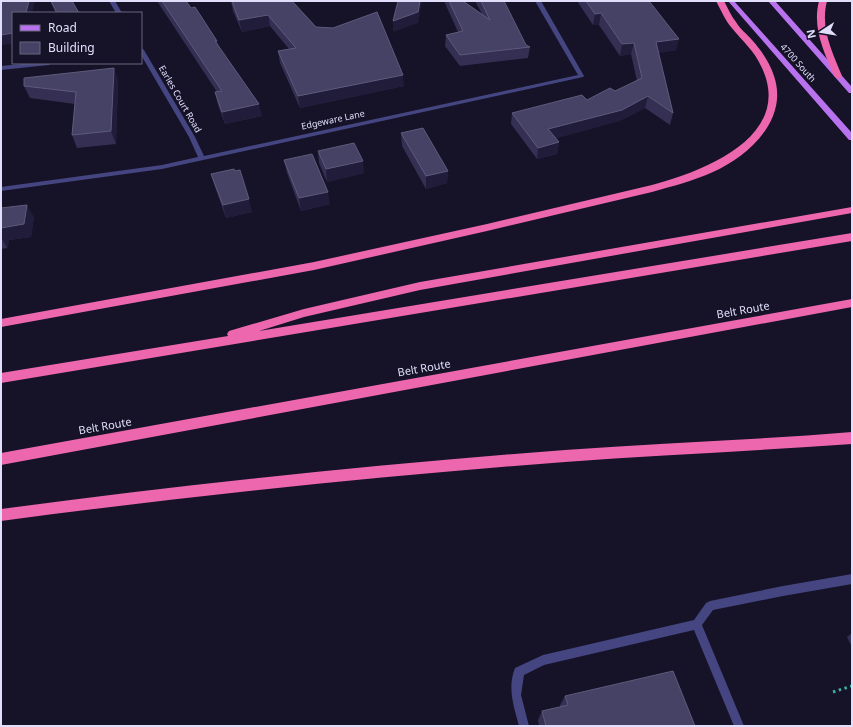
<svg xmlns="http://www.w3.org/2000/svg" width="853" height="727" font-family="'Noto Sans',sans-serif">
<style>
.lines{fill:none;stroke-linecap:round;stroke-linejoin:round}
.path{stroke:#3faea1;stroke-width:3;stroke-dasharray:2.5 3.5;stroke-linecap:butt}
.service{fill:#444581;fill-rule:evenodd}
.minor{fill:#444581;fill-rule:evenodd}
.primary{fill:#b872ee;fill-rule:evenodd}
.motorway{fill:#ed67af;fill-rule:evenodd}
.wall{fill:#342f53}
.shaded-wall{fill:#201c3a}
.building{fill:#464265;stroke:#5e5a7c}
.labels{text-anchor:middle;stroke-width:3;stroke-linejoin:round;paint-order:stroke}
.far-street-label{font-size:9px;fill:#e0defb;stroke:#161328}
.street-label{font-size:11px;fill:#e0defb;stroke:#161328}
</style>
<rect width="100%" height="100%" fill="#161328"/>
<g class="lines">
<!-- path -->
<path class="path" d="M 833,692 L 852,686"/>
<!-- service -->
<path class="service" d="M 852,574 L 852,584 L 783,596 L 713,610 L 702,625 L 744,726 L 734,726 L 694,630 L 544,665 L 524,675 L 521,695 L 529,726 L 519,726 C 514,707 507,688 515,668 L 543,655 L 694,620 L 706,603 L 710,601 L 783,586 Z"/>
<!-- minor -->
<path class="minor" d="M 109,1 L 115,1 L 122,13 L 116,13 Z
M 535,1 L 541,1 L 584,76 L 583,77 L 162,169 L 1,191 L 1,187 L 162,165 L 198,157 L 189,137 L 141,55 L 141,48 L 144,50 L 195,137 L 204,156 L 578,75 Z
M 33,63 L 52,63 L 49,65 L 1,70 L 1,66 Z"/>
<!-- primary -->
<path class="primary" d="M 728,1 L 734,1 L 852,133 L 852,140 L 849,140 Z
M 768,1 L 775,1 L 852,87 L 852,93 L 849,93 Z"/>
<!-- motorway -->
<path class="motorway" d="M 716,1 L 724,1 C 728,8 731,16 736,22 C 740,29 747,34 752,40 C 761,50 770,63 774,76 C 789,120 748,156 713,172 C 693,181 673,186 652,192 L 487,231 L 314,270 L 1,327 L 1,319 L 314,262 L 487,224 L 652,185 C 702,172 794,137 762,68 C 754,50 743,42 731,27 C 725,20 721,10 716,1 Z
M 819,1 L 827,1 C 820,28 832,51 842,76 L 841,78 L 838,79 L 834,76 C 824,51 812,28 819,1 Z
M 852,207 L 852,213 L 420,290 L 304,317 L 259,331 L 852,233 L 852,241 L 1,383 L 1,373 L 228,336 L 227,334 L 229,331 L 304,309 L 420,282 Z
M 852,299 L 852,307 L 1,465 L 1,453 Z
M 852,432 L 852,444 C 756,451 660,455 565,462 C 376,476 188,496 1,521 L 1,509 C 188,484 376,464 565,450 C 660,443 756,440 852,432 Z"/>
</g>
<!-- wall -->
<path class="wall" d="M 50,1 L 72,1 L 79,13 L 56,13 Z
M 157,1 L 186,1 L 191,8 L 217,41 L 218,46 L 262,116 L 225,124 L 218,105 L 215,92 L 217,92 Z
M 231,1 L 292,1 L 316,27 L 404,86 L 300,108 L 280,63 L 278,51 L 289,49 L 270,26 L 242,32 L 233,11 Z
M 444,1 L 463,1 L 482,14 L 475,1 L 504,1 L 526,45 L 530,47 L 528,58 L 460,66 L 445,46 L 446,35 L 458,32 Z
M 577,1 L 649,1 L 676,50 L 658,53 L 673,113 L 670,125 L 645,108 L 619,121 L 556,138 L 559,142 L 557,154 L 537,159 L 511,124 L 512,113 L 587,100 L 615,91 L 637,81 L 631,54 L 620,56 L 599,25 L 593,25 Z
M 118,80 L 116,144 L 77,148 L 72,135 L 75,104 L 30,98 L 24,86 Z
M 401,133 L 448,171 L 447,183 L 426,189 L 402,146 Z
M 318,151 L 364,173 L 327,182 L 319,163 Z
M 284,160 L 330,204 L 301,211 L 287,173 Z
M 211,174 L 252,212 L 226,218 L 215,187 Z
M 1,208 L 34,217 L 31,237 L 9,240 L 7,248 L 1,249 Z
M 852,633 L 852,647 L 847,637 Z
M 565,696 L 695,726 L 539,726 L 538,720 L 542,711 L 560,707 L 560,705 Z"/>
<!-- shaded-wall -->
<path class="shaded-wall" d="M 29,1 L 35,1 L 32,13 L 26,13 Z
M 420,1 L 422,1 L 418,23 L 393,32 L 393,21 Z
M 601,13 L 599,25 L 593,25 L 595,14 Z
M 268,15 L 270,26 L 242,32 L 239,20 Z
M 13,33 L 13,44 L 1,45 L 1,35 Z
M 679,39 L 676,50 L 653,54 L 656,42 Z
M 634,43 L 631,54 L 620,56 L 622,44 Z
M 114,68 L 118,80 L 116,144 L 111,131 Z
M 403,75 L 404,86 L 300,108 L 298,96 Z
M 648,96 L 645,108 L 619,121 L 547,141 L 548,129 Z
M 259,104 L 262,116 L 225,124 L 222,112 Z
M 559,142 L 557,154 L 537,159 L 538,148 Z
M 363,161 L 364,173 L 327,182 L 326,169 Z
M 448,171 L 447,183 L 426,189 L 426,176 Z
M 328,192 L 330,204 L 301,211 L 299,198 Z
M 249,199 L 252,212 L 226,218 L 223,205 Z
M 27,205 L 34,217 L 31,237 L 9,240 L 7,248 L 1,237 L 1,228 Z"/>
<!-- building -->
<path class="building" d="M 1,1 L 29,1 L 26,13 L 13,13 L 13,33 L 1,35 Z
M 51,1 L 72,1 L 79,13 L 57,13 Z
M 162,1 L 186,1 L 191,8 L 195,7 L 217,41 L 215,41 L 259,104 L 222,112 L 215,92 L 222,91 Z
M 232,1 L 292,1 L 316,27 L 333,28 L 377,12 L 403,75 L 298,96 L 278,51 L 296,48 L 268,15 L 239,20 Z
M 398,1 L 420,1 L 418,12 L 393,21 Z
M 449,1 L 463,1 L 490,20 L 481,1 L 504,1 L 526,45 L 530,47 L 460,55 L 446,35 L 463,31 Z
M 586,1 L 649,1 L 679,39 L 656,42 L 673,113 L 648,96 L 622,110 L 548,129 L 559,142 L 538,148 L 512,113 L 582,95 L 587,100 L 610,88 L 615,91 L 642,78 L 634,43 L 622,44 L 601,13 L 595,14 Z
M 114,68 L 111,131 L 72,135 L 76,92 L 24,86 L 24,78 Z
M 423,128 L 448,171 L 426,176 L 401,133 Z
M 354,143 L 363,161 L 326,169 L 318,151 Z
M 312,154 L 328,192 L 299,198 L 284,160 Z
M 234,169 L 235,171 L 240,170 L 249,199 L 223,205 L 211,174 Z
M 27,205 L 24,224 L 1,228 L 1,230 L 1,208 Z
M 673,671 L 695,726 L 546,726 L 542,711 L 568,705 L 565,696 Z"/>
<g class="labels">
<!-- far-street labels -->
<g class="far-street-label">
<text transform="translate(798 63) rotate(48)" y="3">4700 South</text>
<text transform="translate(180 99) rotate(60)" y="3">Earles Court Road</text>
<text transform="translate(333 120) rotate(-12)" y="3">Edgeware Lane</text>
</g>
<!-- street labels -->
<g class="street-label">
<text transform="translate(743 310) rotate(-10)" y="4">Belt Route</text>
<text transform="translate(424 368) rotate(-10)" y="4">Belt Route</text>
<text transform="translate(105 426) rotate(-10)" y="4">Belt Route</text>
</g>
</g>
<!-- border -->
<rect width="853" height="727" fill="none" stroke="#e0defb" stroke-width="4"/>
<!-- legend -->
<rect x="12" y="12" width="130" height="52" fill="#161328" stroke="#67647c"/>
<rect x="20" y="25" width="20" height="6" fill="#b872ee" stroke="#67647c"/>
<text x="48" y="32" font-size="12" fill="#e0defb">Road</text>
<rect x="20" y="42" width="20" height="12" fill="#464265" stroke="#67647c"/>
<text x="48" y="52" font-size="12" fill="#e0defb">Building</text>
<!-- north arrow -->
<g transform="translate(821 32) rotate(258)" stroke="#161328" stroke-width="3" paint-order="stroke">
<path d="M0-3L7 15L0 10L-7 15Z" fill="#e0defb"/>
<text y="-6" font-size="11" font-weight="bold" text-anchor="middle" fill="#e0defb">N</text>
</g>
</svg>
